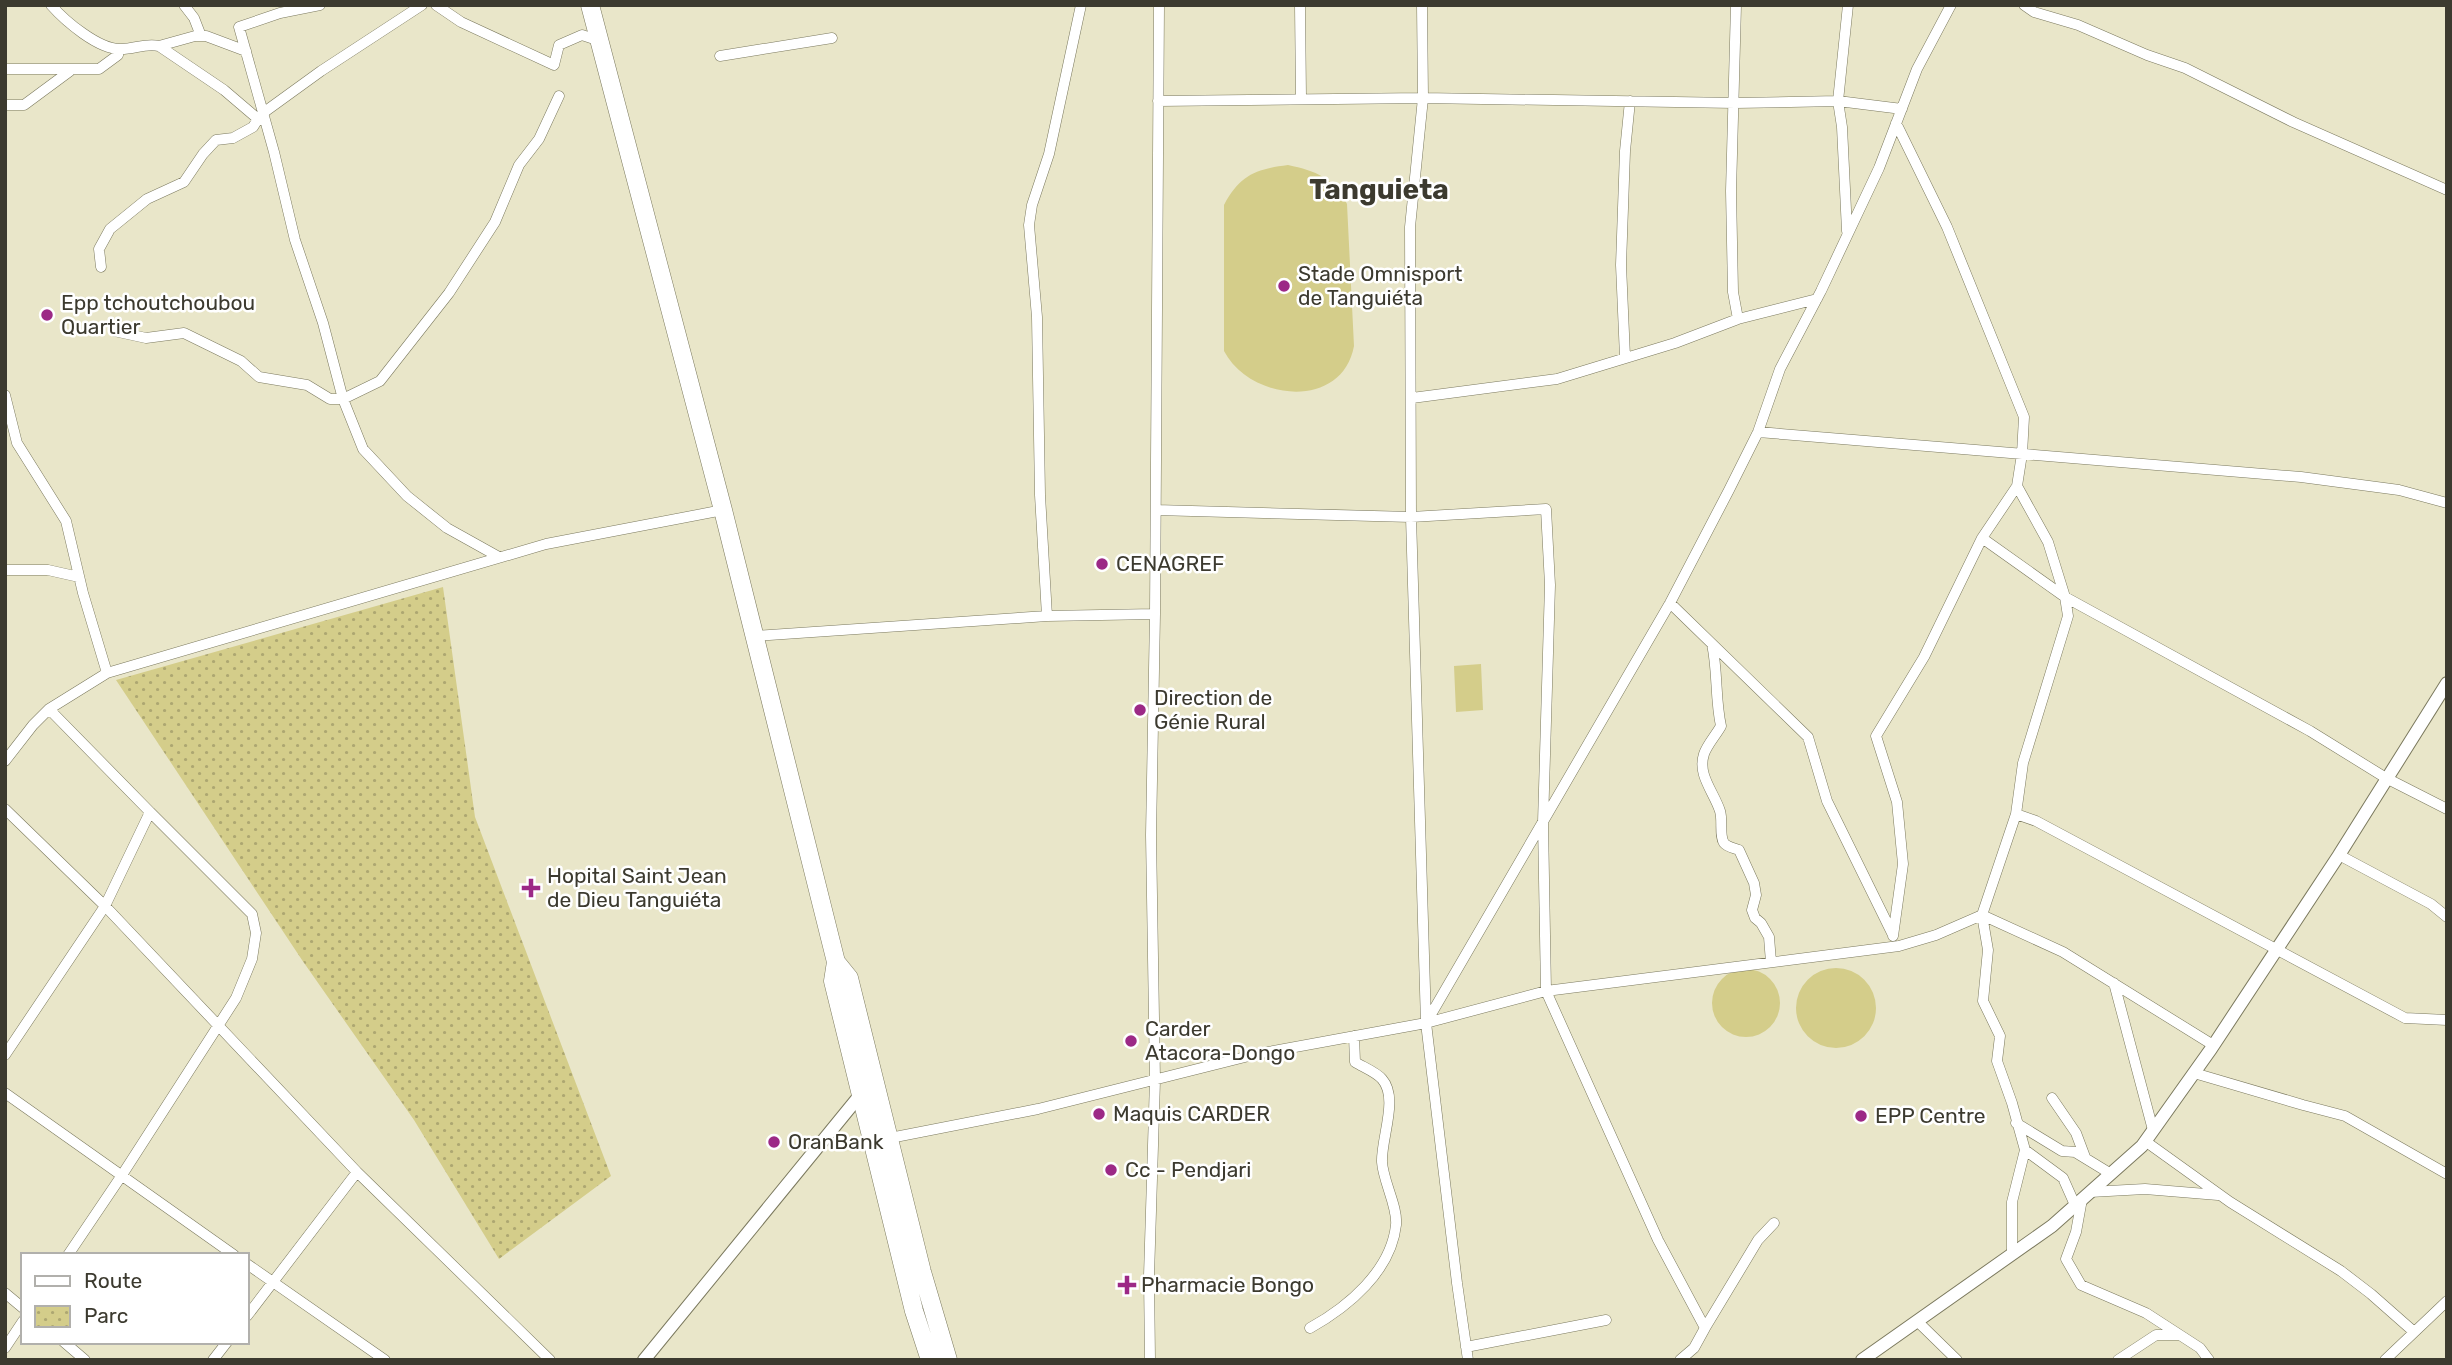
<svg xmlns="http://www.w3.org/2000/svg" width="2452" height="1365" font-family="Rubik,sans-serif">
<style>
.grass{fill:#d4cd8a}
.park{fill:url(#park-dots)}
.lines{fill:none;stroke-linecap:round;stroke-linejoin:round}
.street-casing{stroke:#7b795e;stroke-width:11}
.secondary-casing{stroke:#7b795e;stroke-width:14}
.highway-casing{stroke:#7b795e;stroke-width:19}
.street{stroke:#fff;stroke-width:10}
.secondary{stroke:#fff;stroke-width:12}
.highway{stroke:#fff;stroke-width:18}
.poi-dot{fill:#9c2986;stroke:#fff;stroke-width:2.5}
.labels{text-anchor:middle;stroke-width:5;stroke-linejoin:round;paint-order:stroke}
.poi-label{font-size:21px;fill:#3c3a2f;stroke:#fff;text-anchor:start}
.district-label{font-size:28px;font-weight:bold;fill:#3c3a2f;stroke:#fff}
</style>
<defs>
<pattern id="park-dots" width="8" height="8" patternUnits="userSpaceOnUse" patternTransform="scale(1.75)"><rect width="8" height="8" fill="#d4cd8a"/><path d="M2 2h.1M6 6h.1" fill="none" stroke="#ada771" stroke-width="1.8" stroke-linecap="round"/></pattern>
</defs>
<rect width="100%" height="100%" fill="#e9e6c9"/>
<!-- grass -->
<path class="grass" d="M 1288,165 C 1316,171 1334,178 1347,204 L 1354,346 C 1342,411 1250,401 1224,351 L 1224,205 C 1240,175 1256,169 1288,165 Z
M 1481,664 L 1483,710 L 1456,712 L 1454,666 Z
M1796 1008a40 40 0 1 1 80 0a40 40 0 1 1-80 0Z
M1712 1003a34 34 0 1 1 68 0a34 34 0 1 1-68 0Z"/>
<!-- park -->
<path class="park" d="M 443,587 L 475,817 L 611,1176 L 499,1259 L 414,1120 L 302,960 L 116,680 Z"/>
<g class="lines">
<!-- street casing -->
<g class="street-casing">
<path id="street" d="M 51,5 C 65,21 99,50 121,49 C 135,49 145,43 159,46 L 224,90 L 258,119 L 265,121
M 184,5 L 194,18 L 201,36
M 320,5 L 280,13 L 239,27 L 274,152 L 295,240 L 323,323 L 343,399 L 363,449 L 407,496 L 447,528 L 499,557
M 436,5 L 461,22 L 554,65 L 559,45 L 582,35 L 600,41
M 1300,5 L 1301,98
M 1422,5 L 1423,98 L 1410,227 L 1411,517 L 1426,1023
M 1736,5 L 1731,191 L 1733,292 L 1738,319
M 2024,5 L 2034,12 L 2078,25 L 2147,55 L 2185,68 L 2293,122 L 2447,190
M 159,46 L 195,36 L 206,36 L 246,51
M 720,56 L 832,38
M 5,69 L 99,69 L 118,55 L 119,50
M 1158,101 L 1423,98 L 1735,103 L 1838,101 L 1902,109
M 5,105 L 24,105 L 70,71
M 263,113 L 321,71 L 422,5
M 1847,231 L 1842,127 L 1838,101 L 1848,5
M 101,267 L 99,249 L 110,229 L 147,199 L 184,182 L 203,154 L 216,140 L 233,138 L 253,127 L 258,119
M 114,331 L 146,338 L 184,333 L 241,361 L 259,377 L 307,385 L 330,399 L 343,399 L 380,381 L 449,293 L 495,222 L 519,165 L 539,139 L 559,96
M 1625,357 L 1621,265 L 1625,151 L 1630,101
M 5,395 L 17,443 L 66,521 L 83,593 L 107,673
M 1412,398 L 1557,379 L 1675,343 L 1738,319 L 1817,299
M 1758,432 L 2301,477 L 2399,490 L 2447,503
M 2017,486 L 2048,542 L 2065,597 L 2310,731 L 2386,778 L 2447,809
M 1156,510 L 1411,517 L 1546,509 L 1550,585 L 1543,823 L 1546,991 L 1658,1240 L 1705,1328 L 1694,1348 L 1680,1360
M 5,570 L 48,570 L 79,577
M 1670,603 L 1808,737 L 1827,801 L 1893,935
M 1047,616 L 1040,495 L 1037,317 L 1029,225 L 1032,205 L 1049,154 L 1081,5
M 754,636 L 1047,616 L 1155,614
M 1712,644 C 1718,672 1715,699 1721,726 C 1716,735 1707,745 1704,754 C 1697,775 1714,792 1720,811 C 1723,820 1719,836 1724,843 C 1727,847 1734,848 1739,850 L 1754,883 L 1756,895 L 1752,910 L 1755,918 L 1761,923 L 1769,937 L 1771,962
M 5,761 L 33,725 L 49,709 L 107,673 L 546,544 L 723,510
M 5,809 L 105,906 L 357,1172 L 550,1360
M 2016,814 L 2036,821 L 2405,1018 L 2447,1020
M 2339,855 L 2431,904 L 2447,917
M 1982,915 L 1988,950 L 1983,1001 L 2000,1036 L 1997,1061 L 2012,1103 L 2025,1150 L 2012,1202 L 2012,1254
M 1982,915 L 2063,952 L 2213,1045
M 1893,936 L 1903,864 L 1897,802 L 1876,736 L 1924,657 L 1982,538 L 2017,486 L 2022,454 L 2024,417 L 1947,227 L 1896,123
M 2114,983 L 2153,1130
M 1426,1023 L 1670,603 L 1729,490 L 1758,432 L 1780,369 L 1821,291 L 1879,168 L 1917,69 L 1951,5
M 1426,1023 L 1546,991 L 1899,946 L 1936,935 L 1982,915 L 2016,814 L 2023,763 L 2068,616 L 2065,597 L 1982,538
M 5,1055 L 105,906 L 150,812 L 49,709
M 2194,1073 L 2303,1105 L 2345,1116 L 2447,1174
M 5,1093 L 234,1255
M 2052,1098 L 2076,1133 L 2085,1157
M 2016,1123 L 2062,1151 L 2075,1152 L 2111,1174
M 890,1138 L 1038,1109 L 1257,1054 L 1426,1023 L 1457,1283 L 1468,1360
M 2145,1141 L 2230,1202 L 2341,1271 L 2371,1294 L 2413,1331
M 2025,1150 L 2063,1178 L 2075,1205
M 2090,1192 L 2145,1189 L 2218,1195
M 2082,1199 L 2076,1232 L 2066,1259 L 2081,1285 L 2146,1313 L 2200,1348 L 2209,1360
M 68,1255 L 122,1175 L 236,998 L 252,959 L 256,933 L 252,914 L 150,812
M 247,1264 L 385,1360
M 5,1293 L 23,1308
M 247,1316 L 357,1172
M 1917,1321 L 1957,1360
M 1310,1328 C 1348,1307 1391,1271 1396,1225 C 1398,1207 1383,1181 1382,1162 C 1381,1138 1399,1098 1382,1079 C 1376,1072 1363,1067 1355,1062 L 1354,1036
M 1705,1328 L 1758,1240 L 1774,1223
M 64,1342 L 85,1360
M 1466,1347 L 1606,1320
M 5,1348 L 23,1321
M 213,1360 L 227,1342
M 1150,1360 L 1149,1276 L 1155,1080 L 1151,835 L 1155,614 L 1159,5
M 2118,1360 L 2156,1335 L 2177,1335
M 2385,1360 L 2447,1301"/>
</g>
<!-- secondary casing -->
<g class="secondary-casing">
<path id="secondary" d="M 644,1360 L 861,1094 L 865,1094
M 1862,1360 L 2052,1226 L 2142,1146 L 2211,1049 L 2339,855 L 2447,683"/>
</g>
<!-- highway casing -->
<g class="highway-casing">
<path id="highway" d="M 590,5 L 723,510 L 836,962 L 833,981 L 914,1311 L 930,1360
M 836,962 L 849,978 L 922,1272 L 948,1360"/>
</g>
<!-- street -->
<use href="#street" class="street"/>
<!-- secondary -->
<use href="#secondary" class="secondary"/>
<!-- highway -->
<use href="#highway" class="highway"/>
</g>
<!-- markers -->
<g class="poi-dot">
<circle cx="1284" cy="286" r="7"/>
<circle cx="47" cy="315" r="7"/>
<circle cx="1102" cy="564" r="7"/>
<circle cx="1140" cy="710" r="7"/>
<path d="M527.5 877.5h7v7h7v7h-7v7h-7v-7h-7v-7h7z"/>
<circle cx="1131" cy="1041" r="7"/>
<circle cx="1099" cy="1114" r="7"/>
<circle cx="1861" cy="1116" r="7"/>
<circle cx="774" cy="1142" r="7"/>
<circle cx="1111" cy="1170" r="7"/>
<path d="M1123.5 1274.5h7v7h7v7h-7v7h-7v-7h-7v-7h7z"/>
</g>
<g class="labels">
<!-- poi labels -->
<g class="poi-label">
<text x="1298" y="281">Stade Omnisport<tspan x="1298" dy="24">de Tanguiéta</tspan></text>
<text x="61" y="310">Epp tchoutchoubou<tspan x="61" dy="24">Quartier</tspan></text>
<text x="1116" y="571">CENAGREF</text>
<text x="1154" y="705">Direction de<tspan x="1154" dy="24">Génie Rural</tspan></text>
<text x="547" y="883">Hopital Saint Jean<tspan x="547" dy="24">de Dieu Tanguiéta</tspan></text>
<text x="1145" y="1036">Carder<tspan x="1145" dy="24">Atacora-Dongo</tspan></text>
<text x="1113" y="1121">Maquis CARDER</text>
<text x="1875" y="1123">EPP Centre</text>
<text x="788" y="1149">OranBank</text>
<text x="1125" y="1177">Cc - Pendjari</text>
<text x="1141" y="1292">Pharmacie Bongo</text>
</g>
<!-- district labels -->
<g class="district-label">
<text x="1379" y="199">Tanguieta</text>
</g>
</g>
<!-- border -->
<rect width="2452" height="1365" fill="none" stroke="#3c3a2f" stroke-width="14"/>
<!-- legend -->
<rect x="21" y="1253" width="228" height="91" fill="#ffffff" stroke="#b1b0ac" stroke-width="2"/>
<rect x="35" y="1276" width="35" height="10" fill="#ffffff" stroke="#b1b0ac" stroke-width="2"/>
<text x="84" y="1288" font-size="21" fill="#3c3a2f">Route</text>
<rect x="35" y="1306" width="35" height="21" fill="url(#park-dots)" stroke="#b1b0ac" stroke-width="2"/>
<text x="84" y="1323" font-size="21" fill="#3c3a2f">Parc</text>
</svg>
